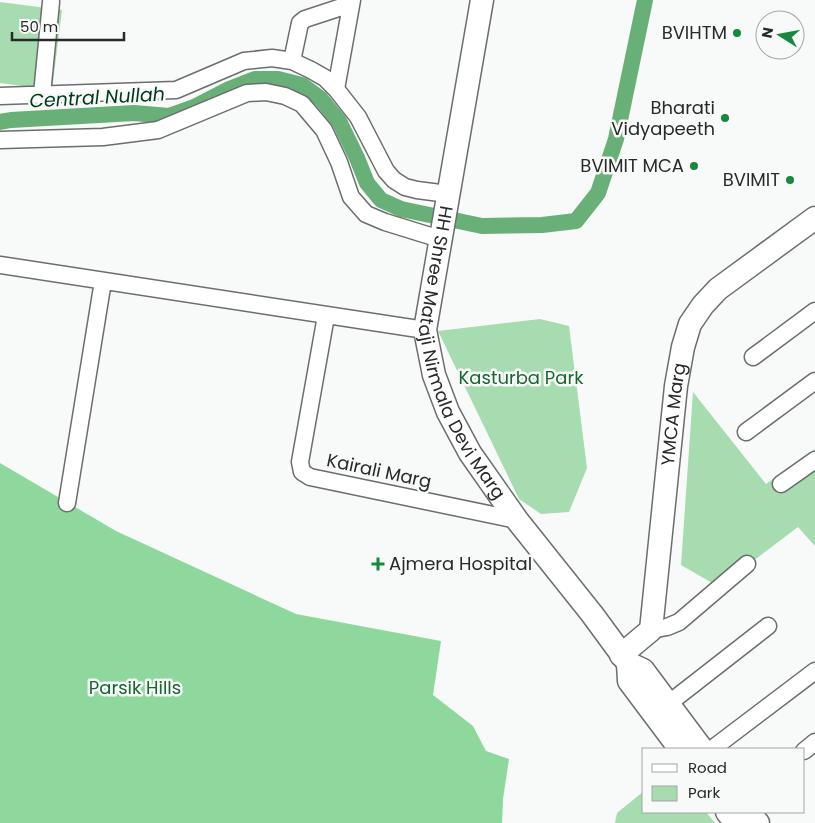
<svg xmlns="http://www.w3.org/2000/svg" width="815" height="823" font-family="Poppins,sans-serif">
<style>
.green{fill:#a6dcaf}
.forest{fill:#8fd89d}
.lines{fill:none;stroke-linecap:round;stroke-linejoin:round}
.canal{stroke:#68b077;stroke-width:16}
.street-casing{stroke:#6b6e6c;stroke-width:19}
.secondary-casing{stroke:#6b6e6c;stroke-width:25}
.street{stroke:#fff;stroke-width:16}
.secondary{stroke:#fff;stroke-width:22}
.poi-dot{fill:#18873f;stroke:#f7faf8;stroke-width:2}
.labels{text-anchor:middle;stroke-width:5;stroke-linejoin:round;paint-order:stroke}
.poi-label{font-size:18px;fill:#282928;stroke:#f7faf8;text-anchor:end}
.street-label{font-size:18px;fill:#282928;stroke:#f7faf8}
.park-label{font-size:18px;fill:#176530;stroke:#f7faf8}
.water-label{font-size:19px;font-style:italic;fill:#003a15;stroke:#f7faf8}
</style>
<rect width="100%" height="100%" fill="#f7faf8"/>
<!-- green -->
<path class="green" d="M 0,2 L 62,10 L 52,90 L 0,83 Z
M 540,319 L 569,326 L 587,468 L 569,512 L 541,514 L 519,499 L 438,331 Z
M 693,392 L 766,484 L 815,449 L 815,546 L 798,527 L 719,587 L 681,565 Z
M 644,791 L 644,812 L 706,812 L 715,823 L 615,823 L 617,813 Z"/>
<!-- forest -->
<path class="forest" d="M 0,463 L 116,531 L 296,614 L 441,641 L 433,695 L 473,726 L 486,751 L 509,759 L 503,799 L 502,823 L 0,823 Z"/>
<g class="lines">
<!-- canal -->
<path class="canal" d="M 0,122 L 11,120 L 134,113 L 169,116 L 194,107 L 227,90 L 255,79 L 278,79 L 302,85 L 321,99 L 339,121 L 357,158 L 367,183 L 381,200 L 401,209 L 482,226 L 542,225 L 576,221 L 598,193 L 616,139 L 645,0"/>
<!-- street casing -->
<g class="street-casing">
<path id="street" d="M 292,61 L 300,23 L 305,19 L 351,4
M 336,89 L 352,0
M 42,94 L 51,2
M 0,96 L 176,90 L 244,61 L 272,58 L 292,61 L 311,70 L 325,78 L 336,89 L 358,117 L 386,171 L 394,180 L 405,187 L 417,190 L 448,194
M 0,140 L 103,137 L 158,130 L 247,93 L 266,92 L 285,96 L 302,104 L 324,130 L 339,162 L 351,197 L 366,214 L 385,222 L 440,239
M 0,265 L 425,330
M 326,316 L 300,462 L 302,472 L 310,477 L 517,520
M 753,357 L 815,311
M 746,432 L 815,381
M 781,484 L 815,460
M 67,503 L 103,281
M 651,630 L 667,627 L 679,622 L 747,564
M 668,704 L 768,626
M 712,749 L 815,671
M 804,751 L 815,742"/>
</g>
<!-- secondary casing -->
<g class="secondary-casing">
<g id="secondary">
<path id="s1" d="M 482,0 L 425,330 L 434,375 L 448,412 L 470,453 L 517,520 L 592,614 L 628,663 L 643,670 L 702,749"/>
<path id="s2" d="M 621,655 L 651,630 L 676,386 L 683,347 L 690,324 L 703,305 L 718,289 L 815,218"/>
<path d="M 628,663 L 629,681 L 680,749"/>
<path d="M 727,812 L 736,823"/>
<path d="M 749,812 L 758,823"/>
</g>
</g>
<!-- street -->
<use href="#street" class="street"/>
<!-- secondary -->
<use href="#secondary" class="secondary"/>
</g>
<!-- markers -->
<g class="poi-dot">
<circle cx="737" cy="33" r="5"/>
<circle cx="725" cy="118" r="5"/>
<circle cx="694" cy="166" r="5"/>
<circle cx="790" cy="180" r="5"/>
<path d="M375.5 556.5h5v5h5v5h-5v5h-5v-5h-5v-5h5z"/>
</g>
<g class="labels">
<!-- poi labels -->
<g class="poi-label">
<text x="727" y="39">BVIHTM</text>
<text x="715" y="114">Bharati<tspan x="715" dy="21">Vidyapeeth</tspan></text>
<text x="684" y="172">BVIMIT MCA</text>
<text x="780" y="186">BVIMIT</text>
<text x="389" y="570" text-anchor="start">Ajmera Hospital</text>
</g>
<!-- street labels -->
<g class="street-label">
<text dy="6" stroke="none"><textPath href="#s1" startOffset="365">HH Shree Mataji Nirmala Devi Marg</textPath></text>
<text dy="6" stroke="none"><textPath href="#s2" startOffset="256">YMCA Marg</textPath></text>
<text transform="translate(379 471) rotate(12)" y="6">Kairali Marg</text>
</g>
<!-- park labels -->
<g class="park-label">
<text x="521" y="384">Kasturba Park</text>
<text x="135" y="694">Parsik Hills</text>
</g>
<!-- water labels -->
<g class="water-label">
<text transform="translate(97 97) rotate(-3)" y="7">Central Nullah</text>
</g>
</g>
<!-- legend -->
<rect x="642" y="748" width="162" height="65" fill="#f7faf8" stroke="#a4a6a5"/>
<rect x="652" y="764" width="25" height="8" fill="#ffffff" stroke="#a4a6a5"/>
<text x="688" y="773" font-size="15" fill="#282928">Road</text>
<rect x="652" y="786" width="25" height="15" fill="#a6dcaf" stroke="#a4a6a5"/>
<text x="688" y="798" font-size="15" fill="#282928">Park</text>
<!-- north arrow -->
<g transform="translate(780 35) rotate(281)"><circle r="24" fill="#f7faf8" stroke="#a4a6a5"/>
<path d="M0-4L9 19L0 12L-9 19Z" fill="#18873f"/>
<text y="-8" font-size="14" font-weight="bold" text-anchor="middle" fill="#282928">N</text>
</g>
<!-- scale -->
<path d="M12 32v8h112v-8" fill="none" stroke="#282928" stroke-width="2.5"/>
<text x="20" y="32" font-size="15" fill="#282928" stroke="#f7faf8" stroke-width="4" paint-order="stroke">50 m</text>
</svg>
